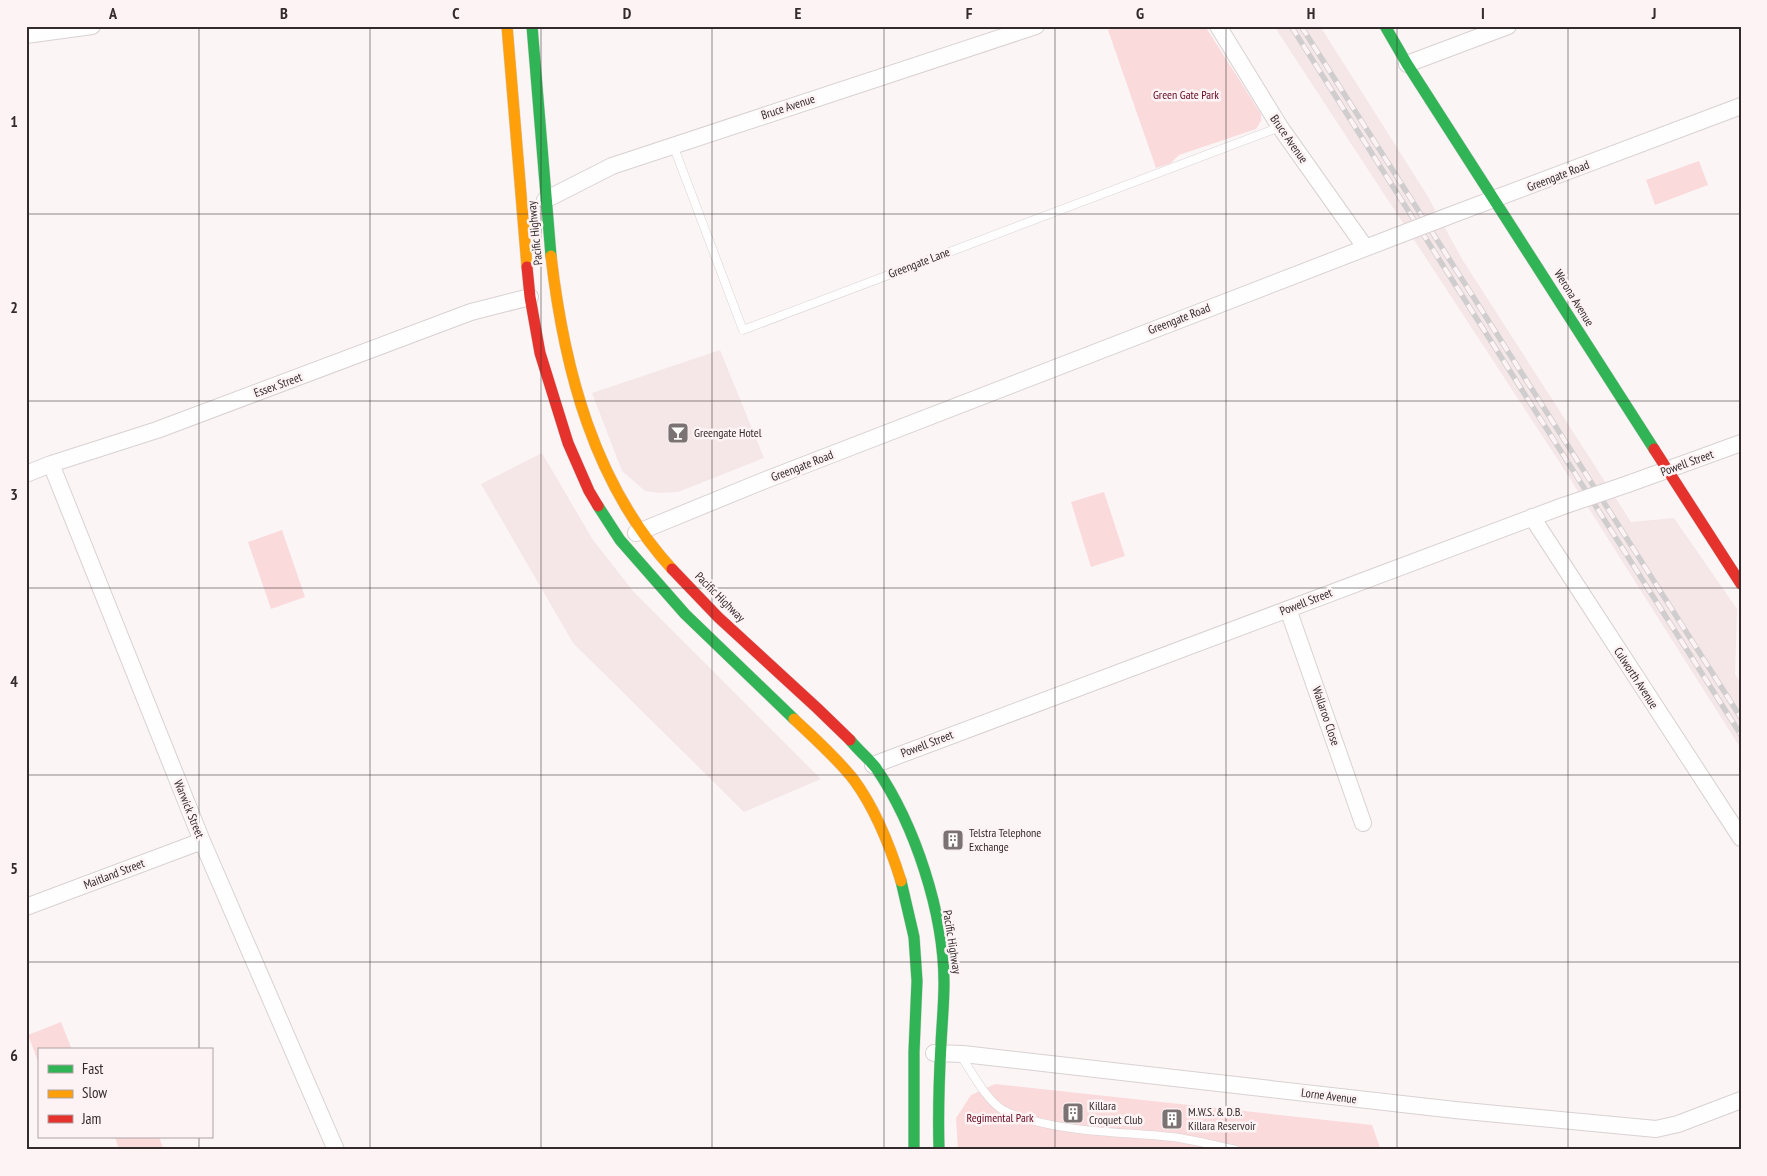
<svg xmlns="http://www.w3.org/2000/svg" width="1767" height="1176" font-family="'PT Sans Narrow',sans-serif">
<style>
.built{fill:#f5e7e8}
.green{fill:#fbdadc}
.lines{fill:none;stroke-linecap:round;stroke-linejoin:round}
.lane-casing{stroke:#d9d1d2;stroke-width:9}
.street-casing{stroke:#d9d1d2;stroke-width:18}
.fast-casing{stroke:#d9d1d2;stroke-width:12}
.slow-casing{stroke:#d9d1d2;stroke-width:12}
.jam-casing{stroke:#d9d1d2;stroke-width:12}
.lane{stroke:#fefefe;stroke-width:8}
.street{stroke:#fefefe;stroke-width:16}
.fast{stroke:#30b455;stroke-width:11}
.slow{stroke:#ff9f0a;stroke-width:11}
.jam{stroke:#e5322d;stroke-width:11}
.rail-casing{stroke:#d0cdce;stroke-width:5.5}
.rail{stroke:#fdf3f4;stroke-width:4;stroke-dasharray:11;stroke-linecap:butt}
.street-bridge-casing{stroke:#d9d1d2;stroke-width:18;stroke-linecap:butt}
.street-bridge{stroke:#fefefe;stroke-width:16}
.grid{fill:none;stroke:#342b2c;stroke-width:1;stroke-opacity:0.55}
.labels{text-anchor:middle;stroke-width:5;stroke-linejoin:round;paint-order:stroke}
.park-label{font-size:12px;fill:#660722;stroke:#fdf3f4}
.street-label{font-size:12px;fill:#342b2c;stroke:#fdf3f4}
.poi-label{font-size:12px;fill:#342b2c;stroke:#fdf3f4;text-anchor:start}
.neatline{fill:none;stroke:#342b2c;stroke-width:2}
.grid-label{font-size:16px;text-anchor:middle;font-weight:bold;fill:#342b2c}
</style>
<rect width="100%" height="100%" fill="#fbf5f6"/>
<!-- built -->
<path class="built" d="M 1274,26 L 1320,26 L 1427,195 L 1462,259 L 1631,522 L 1674,518 L 1737,609 L 1735,674 L 1741,684 L 1741,749 L 1560,463 Z
M 720,350 L 764,458 L 678,492 L 658,493 L 645,491 L 622,471 L 592,393 Z
M 542,453 L 593,540 L 633,591 L 821,779 L 744,812 L 573,643 L 481,484 Z"/>
<!-- green -->
<path class="green" d="M 1120,26 L 1205,26 L 1261,114 L 1261,121 L 1256,129 L 1179,155 L 1171,163 L 1156,168 L 1108,30 Z
M 1699,161 L 1708,185 L 1655,205 L 1646,180 Z
M 1104,492 L 1125,556 L 1091,567 L 1071,502 Z
M 282,530 L 305,597 L 271,609 L 248,542 Z
M 61,1022 L 72,1050 L 39,1050 L 39,1064 L 28,1035 Z
M 995,1084 L 1372,1125 L 1381,1150 L 958,1150 L 956,1118 L 971,1095 Z
M 115,1137 L 159,1137 L 164,1150 L 119,1150 Z"/>
<g class="lines">
<!-- lane casing -->
<g class="lane-casing">
<path id="lane" d="M 673,145 L 743,330 L 1280,127
M 961,1056 C 972,1072 986,1100 1003,1110 C 1012,1115 1022,1118 1031,1120 C 1077,1133 1125,1132 1172,1137 C 1194,1140 1215,1145 1236,1150"/>
</g>
<!-- street casing -->
<g class="street-casing">
<path id="street" d="M 1218,26 L 1280,127 L 1365,247
M 26,35 L 92,26
M 1407,64 L 1508,26
M 545,200 L 612,166 L 1036,26
M 1446,217 L 1741,106
M 51,464 L 202,841 L 336,1150
M 26,474 L 51,464 L 157,430 L 471,312 L 530,297
M 1628,484 L 1741,443
M 1532,517 L 1741,838
M 636,533 L 763,481 L 1399,235
M 1288,609 L 1363,823
M 873,765 L 1563,506
M 26,907 L 202,841
M 934,1053 L 963,1054 L 1455,1110 L 1656,1129 L 1678,1124 L 1741,1100"/>
</g>
<!-- fast casing -->
<g class="fast-casing">
<path id="fast" d="M 532,26 L 551,256
M 1385,26 L 1407,64 L 1654,449
M 598,506 L 620,540 L 685,614 L 794,719
M 850,740 C 858,750 868,758 876,768 C 915,825 944,913 944,983 C 944,1003 942,1023 941,1044 C 939,1079 938,1114 939,1150
M 901,881 L 914,937 L 917,981 L 914,1052 L 914,1150"/>
</g>
<!-- slow casing -->
<g class="slow-casing">
<path id="slow" d="M 507,26 L 527,267
M 551,256 C 564,369 594,484 672,569
M 794,719 C 814,738 836,757 854,780 C 876,810 890,846 901,881"/>
</g>
<!-- jam casing -->
<g class="jam-casing">
<path id="jam" d="M 527,267 L 530,297 L 540,353 L 568,443 L 589,491 L 598,506
M 1654,449 L 1741,584
M 672,569 L 718,617 L 817,708 L 850,740"/>
</g>
<!-- lane -->
<use href="#lane" class="lane"/>
<!-- street -->
<use href="#street" class="street"/>
<!-- fast -->
<use href="#fast" class="fast"/>
<!-- slow -->
<use href="#slow" class="slow"/>
<!-- jam -->
<use href="#jam" class="jam"/>
<!-- rail casing -->
<g class="rail-casing">
<path id="rail" d="M 1291,26 L 1741,735
M 1301,26 L 1741,718"/>
</g>
<!-- rail -->
<use href="#rail" class="rail"/>
<!-- street-bridge casing -->
<g class="street-bridge-casing">
<path id="street-bridge" d="M 1399,235 L 1446,217
M 1563,506 L 1628,484"/>
</g>
<!-- street-bridge -->
<use href="#street-bridge" class="street-bridge"/>
</g>
<!-- grid -->
<path class="grid" d="M 199,26 L 199,1050M 370,26 L 370,1150M 541,26 L 541,1150M 712,26 L 712,1150M 884,26 L 884,1150M 1055,26 L 1055,1150M 1226,26 L 1226,1150M 1397,26 L 1397,1150M 1568,26 L 1568,1150M 26,214 L 1741,214M 26,401 L 1741,401M 26,588 L 1741,588M 26,775 L 1741,775M 26,962 L 1741,962M 199,1137 L 199,1150"/>
<!-- icons -->
<defs>
<g id="bar-square" transform="scale(1.125)"><rect x="-9" y="-9" width="18" height="18" rx="4" fill="#7a7273" stroke="#fdf3f4"/><path d="M-6-5H6L.8 .8V4.5H3.5V6h-7V4.5H-.8V.8Z" fill="#fff"/></g>
<g id="building-square" transform="scale(1.125)"><rect x="-9" y="-9" width="18" height="18" rx="4" fill="#7a7273" stroke="#fdf3f4"/><path d="M-4-6H4V6H1V3H-1V6H-4ZM-2.5-4.3h1.7v1.8h-1.7ZM.8-4.3h1.7v1.8H.8ZM-2.5-1h1.7V.8h-1.7ZM.8-1h1.7V.8H.8Z" fill="#fff"/></g>
</defs>
<g fill-rule="evenodd">
<use href="#bar-square" x="678" y="433"/>
<use href="#building-square" x="953" y="840"/>
<use href="#building-square" x="1073" y="1113"/>
<use href="#building-square" x="1172" y="1119"/>
</g>
<g class="labels">
<!-- park labels -->
<g class="park-label">
<text x="1186" y="99">Green Gate Park</text>
<text x="1000" y="1122">Regimental Park</text>
</g>
<!-- street labels -->
<g class="street-label">
<text transform="translate(788 107) rotate(-18)" y="4">Bruce Avenue</text>
<text transform="translate(1289 139) rotate(55)" y="4">Bruce Avenue</text>
<text transform="translate(1558 176) rotate(-21)" y="4">Greengate Road</text>
<text transform="translate(535 233) rotate(-96)" y="4">Pacific Highway</text>
<text transform="translate(919 263) rotate(-21)" y="4">Greengate Lane</text>
<text transform="translate(1574 298) rotate(58)" y="4">Werona Avenue</text>
<text transform="translate(1179 319) rotate(-21)" y="4">Greengate Road</text>
<text transform="translate(278 385) rotate(-20)" y="4">Essex Street</text>
<text transform="translate(1687 463) rotate(-20)" y="4">Powell Street</text>
<text transform="translate(802 466) rotate(-21)" y="4">Greengate Road</text>
<text transform="translate(720 597) rotate(45)" y="4">Pacific Highway</text>
<text transform="translate(1306 602) rotate(-21)" y="4">Powell Street</text>
<text transform="translate(1636 678) rotate(57)" y="4">Culworth Avenue</text>
<text transform="translate(1326 716) rotate(71)" y="4">Wallaroo Close</text>
<text transform="translate(927 744) rotate(-21)" y="4">Powell Street</text>
<text transform="translate(189 809) rotate(68)" y="4">Warwick Street</text>
<text transform="translate(114 874) rotate(-21)" y="4">Maitland Street</text>
<text transform="translate(952 942) rotate(81)" y="4">Pacific Highway</text>
<text transform="translate(1329 1096) rotate(7)" y="4">Lorne Avenue</text>
</g>
<!-- poi labels -->
<g class="poi-label">
<text x="694" y="437">Greengate Hotel</text>
<text x="969" y="837">Telstra Telephone<tspan x="969" dy="14">Exchange</tspan></text>
<text x="1089" y="1110">Killara<tspan x="1089" dy="14">Croquet Club</tspan></text>
<text x="1188" y="1116">M.W.S. &amp; D.B.<tspan x="1188" dy="14">Killara Reservoir</tspan></text>
</g>
</g>
<!-- border -->
<rect width="1767" height="1176" fill="none" stroke="#fdf3f4" stroke-width="55"/>
<!-- legend -->
<rect x="38" y="1048" width="175" height="90" fill="#fdf3f4" stroke="#ada3a4"/>
<rect x="48" y="1065" width="25" height="8" fill="#30b455" stroke="#ada3a4"/>
<text x="82" y="1074" font-size="15" fill="#342b2c">Fast</text>
<rect x="48" y="1090" width="25" height="8" fill="#ff9f0a" stroke="#ada3a4"/>
<text x="82" y="1098" font-size="15" fill="#342b2c">Slow</text>
<rect x="48" y="1115" width="25" height="8" fill="#e5322d" stroke="#ada3a4"/>
<text x="82" y="1124" font-size="15" fill="#342b2c">Jam</text>
<rect x="28" y="28" width="1712" height="1120" class="neatline"/>
<g class="grid-label">
<text x="113" y="19">A</text>
<text x="284" y="19">B</text>
<text x="456" y="19">C</text>
<text x="627" y="19">D</text>
<text x="798" y="19">E</text>
<text x="969" y="19">F</text>
<text x="1140" y="19">G</text>
<text x="1311" y="19">H</text>
<text x="1483" y="19">I</text>
<text x="1654" y="19">J</text>
<text x="14" y="127">1</text>
<text x="14" y="313">2</text>
<text x="14" y="500">3</text>
<text x="14" y="687">4</text>
<text x="14" y="874">5</text>
<text x="14" y="1061">6</text>
</g>
</svg>
